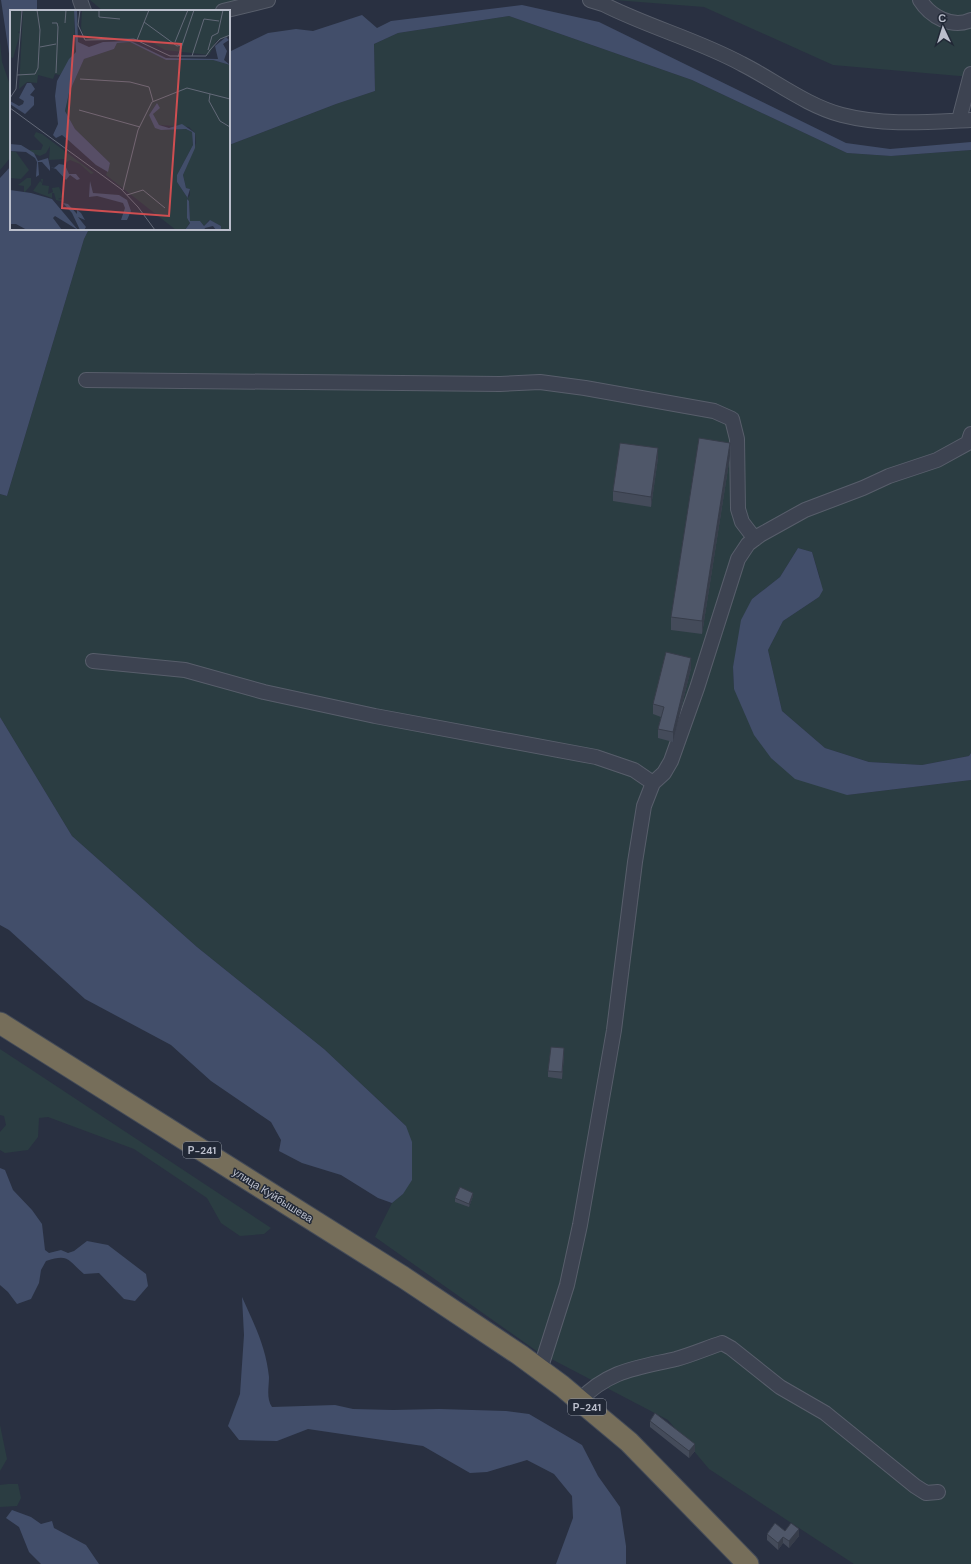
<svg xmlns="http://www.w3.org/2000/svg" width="971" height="1564" font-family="'DM Sans',sans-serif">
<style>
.green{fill:#2b3d42}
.water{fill:#424e6a}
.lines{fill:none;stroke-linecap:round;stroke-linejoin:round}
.minor-casing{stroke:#585e6b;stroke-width:16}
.highway-casing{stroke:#444b58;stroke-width:23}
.minor{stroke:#3d4351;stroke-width:14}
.highway{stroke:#766e5a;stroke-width:21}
.wall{fill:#444b5a}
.shaded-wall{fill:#373d4a}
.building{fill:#4f5769;stroke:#373d4a}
.labels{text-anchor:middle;stroke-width:3;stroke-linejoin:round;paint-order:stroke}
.shield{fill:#212836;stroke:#8c919e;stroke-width:1}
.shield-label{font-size:10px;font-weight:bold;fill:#babecb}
.street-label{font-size:11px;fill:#babecb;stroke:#212836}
.inset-road{fill:none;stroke:#636978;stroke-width:1}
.view{fill:#cf4e51;fill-opacity:0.15;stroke:#cf4e51;stroke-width:2}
.inset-edge{fill:none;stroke:#babecb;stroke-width:2}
</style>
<rect width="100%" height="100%" fill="#293041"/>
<!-- green -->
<path class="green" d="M 90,0 L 269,0 L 207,11 L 103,11 Z
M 614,0 L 971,0 L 971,77 L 833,65 L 704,7 Z
M 509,16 L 692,80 L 847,153 L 891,156 L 971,150 L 971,753 L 969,756 L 922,765 L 869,762 L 825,748 L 782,711 L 768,650 L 783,621 L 819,597 L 820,578 L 812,552 L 798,548 L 780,577 L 752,599 L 733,667 L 734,689 L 847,795 L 971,780 L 971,1564 L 854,1564 L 709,1469 L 668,1420 L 538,1352 L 375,1237 L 392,1203 L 403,1194 L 406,1126 L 324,1049 L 197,947 L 72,836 L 0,717 L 0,494 L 7,496 L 84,239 L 89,229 L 229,229 L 229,145 L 336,104 L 375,91 L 374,44 L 398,33 Z
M 0,41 L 2,62 L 11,88 L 11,157 L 0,170 Z
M 0,1049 L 32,1070 L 271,1228 L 264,1234 L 240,1236 L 221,1223 L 207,1198 L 134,1149 L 48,1117 L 39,1118 L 38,1137 L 28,1150 L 5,1153 L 0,1150 L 0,1132 L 6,1125 L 4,1116 L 0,1115 Z
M 0,1425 L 7,1459 L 0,1471 Z
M 8,1484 L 18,1484 L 21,1498 L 17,1506 L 0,1507 L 0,1485 Z"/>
<!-- water -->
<path class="water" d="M 1,0 L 37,0 L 37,11 L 11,11 L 11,67 Z
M 522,5 L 599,22 L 846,143 L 890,149 L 971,142 L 971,150 L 891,156 L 847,153 L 692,80 L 509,16 L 398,33 L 374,44 L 375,91 L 336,104 L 229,145 L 229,52 L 268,33 L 296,29 L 313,31 L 362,15 L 377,28 L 391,21 Z
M 11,166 L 11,229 L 89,229 L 84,239 L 7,496 L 0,494 L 0,178 Z
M 798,548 L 812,552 L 823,590 L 819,597 L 783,621 L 768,650 L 782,711 L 825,748 L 869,762 L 922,765 L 969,756 L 971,753 L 971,780 L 847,795 L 795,779 L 771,758 L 754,735 L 734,689 L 733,667 L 741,620 L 752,599 L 780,577 Z
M 0,717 L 72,836 L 197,947 L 324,1049 L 406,1126 L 412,1142 L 412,1180 L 403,1194 L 392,1203 L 378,1198 L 341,1175 L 302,1163 L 279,1151 L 281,1140 L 271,1122 L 211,1081 L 171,1045 L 85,999 L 9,930 L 0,925 Z
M 0,1168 L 5,1170 L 13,1190 L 32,1210 L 42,1224 L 45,1250 L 49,1253 L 61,1250 L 68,1253 L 74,1251 L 87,1241 L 108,1245 L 146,1274 L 148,1286 L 135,1301 L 124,1299 L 99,1273 L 84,1274 C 68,1260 69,1253 46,1261 L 41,1270 L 39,1283 L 31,1299 L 17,1304 L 8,1292 L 0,1285 Z
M 242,1297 C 254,1324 266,1347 269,1377 C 269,1387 266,1398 272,1407 L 335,1405 L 353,1409 L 393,1410 L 439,1409 L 506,1411 L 529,1414 L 582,1445 L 598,1476 L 620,1507 L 626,1546 L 626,1564 L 556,1564 L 573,1518 L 572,1496 L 554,1474 L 527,1460 L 487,1472 L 470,1473 L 423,1446 L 308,1429 L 277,1441 L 239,1440 L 228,1426 L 240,1394 L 244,1335 Z
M 12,1510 L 31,1517 L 41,1524 L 52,1521 L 54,1528 L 86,1545 L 99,1564 L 41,1564 L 29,1552 L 19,1527 L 6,1518 Z"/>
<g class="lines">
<!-- minor casing -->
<g class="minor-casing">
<path id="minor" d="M 80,0 L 84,11
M 590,0 L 603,4 C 648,27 698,40 742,64 C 774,80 807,106 842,115 C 885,126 927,122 971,120
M 920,0 C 930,16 952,29 971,20
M 223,11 L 268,0
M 959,120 L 971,74
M 86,380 L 500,384 L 540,382 L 585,388 L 714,411 L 732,419 L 737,439 L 738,509 L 742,522 L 755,539
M 93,661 L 185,670 L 264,692 L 375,716 L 596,757 L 634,770 L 653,783
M 540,1370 L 567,1285 L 580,1225 L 614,1030 L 635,862 L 644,806 L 653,783 L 664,773 L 671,761 L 697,688 L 738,559 L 748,544 L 760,535 L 805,510 L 863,488 L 889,476 L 937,460 L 968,443 L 971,434
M 579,1401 C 609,1370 637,1368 676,1359 C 691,1355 707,1348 722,1343 L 731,1348 L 780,1387 L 825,1413 L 915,1486 L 926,1493 L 938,1492"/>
</g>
<!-- highway casing -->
<g class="highway-casing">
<path id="highway" d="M 0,1023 L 403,1277 L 520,1355 L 562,1386 L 629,1442 L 748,1564"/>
</g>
<!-- minor -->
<use href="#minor" class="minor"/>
<!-- highway -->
<use href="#highway" class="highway"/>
</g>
<!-- wall -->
<path class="wall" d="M 730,456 L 702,634 L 671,630 L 671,617 Z
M 658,458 L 651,507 L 613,501 L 613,491 Z
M 691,668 L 673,742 L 658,738 L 658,729 L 661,717 L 653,714 L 653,704 Z
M 564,1055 L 562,1079 L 548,1077 L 548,1071 Z
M 473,1196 L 469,1207 L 455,1202 L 455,1198 Z
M 650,1421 L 695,1451 L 689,1458 L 650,1427 Z
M 785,1531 L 799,1536 L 789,1548 L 783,1543 L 778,1550 L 767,1540 L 767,1534 Z"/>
<!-- shaded-wall -->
<path class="shaded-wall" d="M 730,443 L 730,456 L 702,634 L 702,621 Z
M 658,448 L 658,458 L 651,507 L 651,497 Z
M 691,658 L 691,668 L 673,742 L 673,732 Z
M 564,1048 L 564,1055 L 562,1079 L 562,1072 Z
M 473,1193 L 473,1196 L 469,1207 L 469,1204 Z
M 695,1444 L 695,1451 L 689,1458 L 689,1451 Z
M 799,1529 L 799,1536 L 789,1548 L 789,1541 Z
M 783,1537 L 783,1543 L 778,1550 L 778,1543 Z"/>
<!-- building -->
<path class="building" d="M 699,438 L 730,443 L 702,621 L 671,617 Z
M 620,443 L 658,448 L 651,497 L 613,491 Z
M 666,652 L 691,658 L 673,732 L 658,729 L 664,707 L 653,704 Z
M 551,1047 L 564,1048 L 562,1072 L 548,1071 Z
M 460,1187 L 473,1193 L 469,1204 L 455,1198 Z
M 655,1413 L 695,1444 L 689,1451 L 650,1421 Z
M 775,1523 L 785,1531 L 791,1523 L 799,1529 L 789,1541 L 783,1537 L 778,1543 L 767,1534 Z"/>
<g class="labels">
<!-- shield labels -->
<g class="shield">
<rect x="183" y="1142" width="38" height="16" rx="3"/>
<rect x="568" y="1399" width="38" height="16" rx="3"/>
</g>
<g class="shield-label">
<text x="202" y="1154">Р-241</text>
<text x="587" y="1411">Р-241</text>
</g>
<!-- street labels -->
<g class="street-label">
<text transform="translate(273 1195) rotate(32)" y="4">улица Куйбышева</text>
</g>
</g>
<!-- overview -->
<g transform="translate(10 10)">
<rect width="220" height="220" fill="#293041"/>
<path d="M 0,0 L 11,0 L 11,21 L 8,22 L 10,24 L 3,48 L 0,47 ZM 13,0 L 64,0 L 65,42 L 50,65 L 45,64 L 43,69 L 28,65 L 27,73 L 17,72 L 9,79 ZM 72,0 L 220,0 L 220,26 L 206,31 L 199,45 L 155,40 L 141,32 L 120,28 L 80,30 L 74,27 L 71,18 ZM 120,32 L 156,50 L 203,50 L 220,55 L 220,220 L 211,220 L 211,216 L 199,210 L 194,216 L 190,211 L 180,211 L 179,191 L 177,189 L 180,185 L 180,179 L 176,178 L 173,165 L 186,133 L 185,123 L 179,117 L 149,115 L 144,110 L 143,104 L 149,98 L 147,93 L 139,105 L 151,120 L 176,119 L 182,122 L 183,135 L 167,165 L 167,172 L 177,187 L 177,208 L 180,212 L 175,220 L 166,220 L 96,165 L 100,153 L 65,119 L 55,101 L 59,83 L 74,49 L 104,39 L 107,33 ZM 26,122 L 32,124 L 84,163 L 81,164 L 70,154 L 60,150 L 55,153 L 55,149 L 39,150 L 40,136 L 36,143 L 30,146 L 22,143 L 18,140 L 31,140 L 33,135 L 24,126 ZM 0,141 L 6,142 L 19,160 L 11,169 L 0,168 ZM 17,168 L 21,168 L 21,175 L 14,183 L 14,176 L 8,175 ZM 31,169 L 33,169 L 32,175 L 39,176 L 38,184 L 43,182 L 42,178 L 49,177 L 53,187 L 48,189 L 54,190 L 54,192 L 46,190 L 44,183 L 42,183 L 42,188 L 23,181 L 30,171 L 32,173 Z" fill="#2b3d42"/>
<path d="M 64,0 L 67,0 L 68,32 L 79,37 L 93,32 L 121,31 L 156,48 L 208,49 L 205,36 L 216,27 L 219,30 L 213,34 L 217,41 L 214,50 L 220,55 L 203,50 L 156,50 L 120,32 L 107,33 L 104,39 L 74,49 L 59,83 L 55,101 L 65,119 L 100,153 L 98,162 L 86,155 L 57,129 L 52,125 L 46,128 L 43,125 L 48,114 L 45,86 L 47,71 L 59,49 L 66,42 ZM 17,73 L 21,73 L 25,79 L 20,85 L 24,87 L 24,95 L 15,104 L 0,94 L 0,91 L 9,96 L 13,94 L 14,91 L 9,88 ZM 147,93 L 150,98 L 143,104 L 149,115 L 159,118 L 172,114 L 185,123 L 185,138 L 173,165 L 176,178 L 180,179 L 177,189 L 179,191 L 180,211 L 190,211 L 194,216 L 200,210 L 211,216 L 211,220 L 206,220 L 203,216 L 195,218 L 194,220 L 175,220 L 180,213 L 177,208 L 177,187 L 167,172 L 167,165 L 183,135 L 182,122 L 176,119 L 151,120 L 145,118 L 139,105 ZM 0,134 L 11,135 L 24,143 L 28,151 L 38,148 L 40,157 L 44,158 L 49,154 L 55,155 L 59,164 L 66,164 L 70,169 L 67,170 L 60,165 L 56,170 L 46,159 L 40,157 L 40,161 L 32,152 L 28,152 L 29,165 L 26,167 L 27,152 L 25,148 L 16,142 L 0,141 ZM 80,171 L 83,183 L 109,185 L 117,190 L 121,201 L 117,210 L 111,210 L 115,198 L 113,193 L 87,186 L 79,187 ZM 0,180 L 21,183 L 42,189 L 68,220 L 45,206 L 43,208 L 52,220 L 17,220 L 6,214 L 0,214 ZM 53,193 L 58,194 L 67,204 L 67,200 L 71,203 L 75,210 L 68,207 L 76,217 L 74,220 L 70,220 L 62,203 Z" fill="#424e6a"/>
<path class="inset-road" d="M 70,0 L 68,15 L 75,30 L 124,29 L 160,46 L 196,46 L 200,40M 89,0 L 89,7 L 110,9M 134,12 L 167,36 L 172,35M 42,13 L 47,13 L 48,17 L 46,63M 55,13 L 56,0M 127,30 L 139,0M 165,32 L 178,0M 30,37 L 46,34M 198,40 L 202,26 L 208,23 L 213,0M 199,41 L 210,29 L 220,25M 182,46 L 194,9 L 209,11M 168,47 L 184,0M 7,65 L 25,64 L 28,58 L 30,20 L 27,0M 70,69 L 120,72 L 139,77 L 143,91M 200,84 L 199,91 L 210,111 L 220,117M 0,88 L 6,79 L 12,0M 0,98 L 111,179 L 128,197 L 145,220M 69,100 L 130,117M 113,180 L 128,120 L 142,92 L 177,78 L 220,89M 117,185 L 133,180 L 155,198"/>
<path class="view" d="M 64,26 L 171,34 L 159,206 L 52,198 Z"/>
<rect width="220" height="220" class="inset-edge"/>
</g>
<!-- north arrow -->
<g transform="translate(943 28) rotate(356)" stroke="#212836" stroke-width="3" paint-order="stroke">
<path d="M0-3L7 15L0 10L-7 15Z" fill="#babecb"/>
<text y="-6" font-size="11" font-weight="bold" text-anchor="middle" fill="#babecb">С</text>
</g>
</svg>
